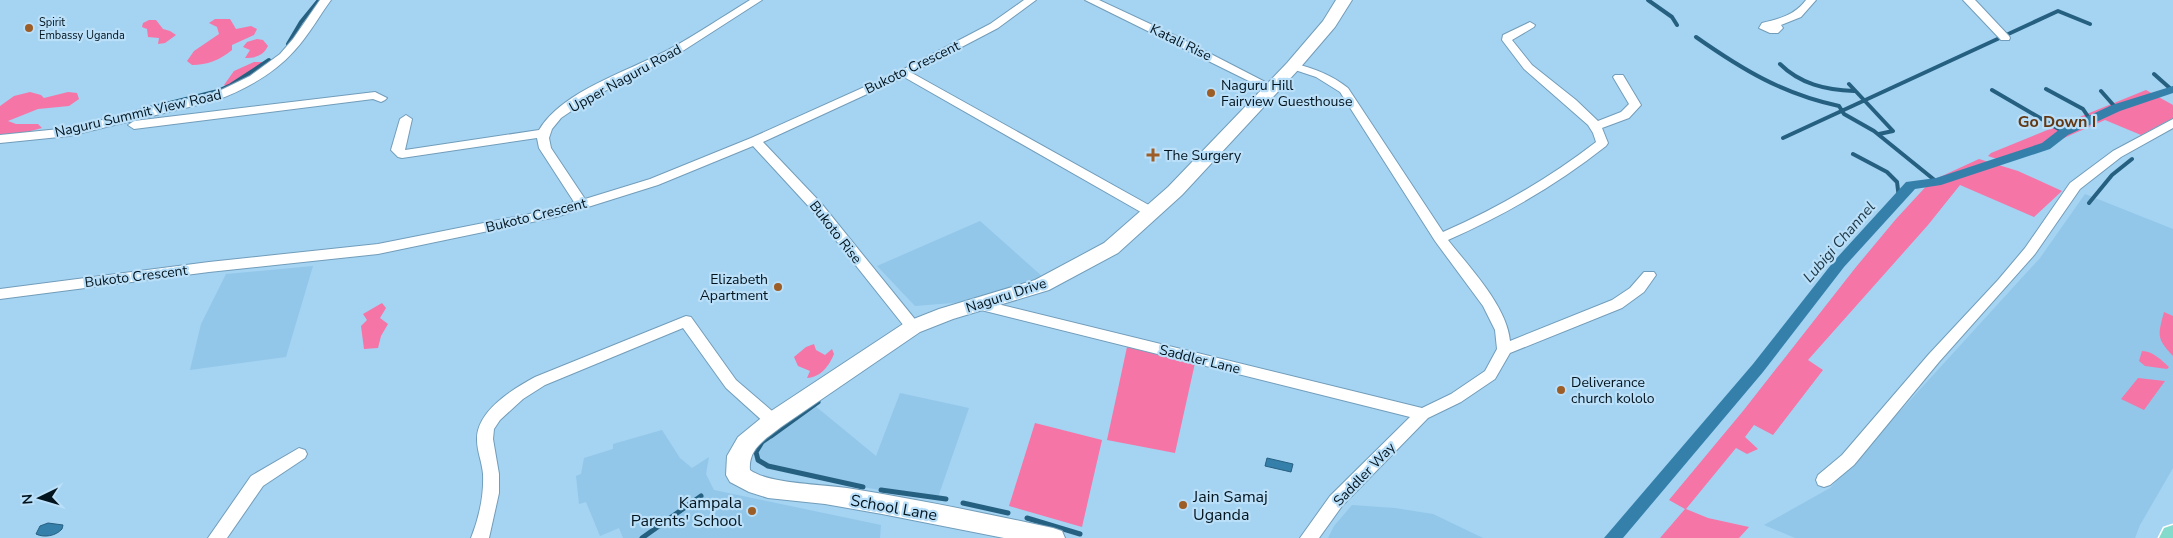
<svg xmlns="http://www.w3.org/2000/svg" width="2173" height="538" font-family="'Nunito Sans',sans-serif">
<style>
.built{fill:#92c7e9}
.green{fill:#f575a7}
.water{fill:#3580ab;stroke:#266081}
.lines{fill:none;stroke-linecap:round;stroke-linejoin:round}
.stream-far1{stroke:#266081;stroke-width:4}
.stream{stroke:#266081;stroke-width:5}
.canal{fill:#3580ab;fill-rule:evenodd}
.street-casing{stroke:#719dba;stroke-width:2}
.secondary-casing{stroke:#719dba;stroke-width:2}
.primary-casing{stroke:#fff;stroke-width:3}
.street{fill:#fff;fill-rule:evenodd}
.secondary{fill:#fff;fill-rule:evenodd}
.primary{fill:#84dacb;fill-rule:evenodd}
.poi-dot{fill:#9d5d26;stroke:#badff8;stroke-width:2}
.labels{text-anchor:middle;stroke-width:4.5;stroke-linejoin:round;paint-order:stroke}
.far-poi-label{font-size:11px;fill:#03141e;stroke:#badff8;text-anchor:start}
.street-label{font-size:14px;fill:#03141e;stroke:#badff8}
.poi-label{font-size:14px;fill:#03141e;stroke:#badff8;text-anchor:start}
.water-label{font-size:15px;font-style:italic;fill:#1d3442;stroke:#badff8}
.quarter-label{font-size:16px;font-weight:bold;fill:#633711;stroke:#badff8}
.near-poi-label{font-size:16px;fill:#03141e;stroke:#badff8;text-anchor:start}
.near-street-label{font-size:16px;fill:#03141e;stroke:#badff8}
</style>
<rect width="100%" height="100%" fill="#a5d3f2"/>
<!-- built -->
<path class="built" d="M 2085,194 L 2173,229 L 2173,468 L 2140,525 L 2135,538 L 1795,538 L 1764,525 L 1830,488 L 2040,258 Z
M 980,221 L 1044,278 L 965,302 L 915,306 L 877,266 Z
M 313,266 L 286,357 L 190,370 L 201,324 L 226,274 Z
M 900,393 L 969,408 L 937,500 L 863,487 L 768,466 L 758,460 L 756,452 L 762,442 L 814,405 L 876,456 Z
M 662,430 L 680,458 L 692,468 L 709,457 L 706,474 L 714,490 L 881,525 L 880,538 L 623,538 L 619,528 L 600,536 L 586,502 L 579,504 L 576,476 L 581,474 L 584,458 L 613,449 L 613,444 Z
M 1352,505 L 1395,508 L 1433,514 L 1483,538 L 1328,538 L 1334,526 Z"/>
<!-- green -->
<path class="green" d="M 215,19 L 230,19 L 236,29 L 251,26 L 257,29 L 254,35 L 232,45 L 232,50 C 220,60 207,65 192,65 L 187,61 L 194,51 L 219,34 L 217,27 L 209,23 Z
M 149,20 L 156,20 L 163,29 L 170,31 L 176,35 L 165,43 L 158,44 L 159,38 L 148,37 L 147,29 L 142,27 L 143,23 Z
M 257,39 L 263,40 L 268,46 C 263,56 255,58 245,58 L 250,50 L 243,47 L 247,42 Z
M 254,62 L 262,62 L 263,68 L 252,76 L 227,87 L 224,85 L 234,71 Z
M 2146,90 L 2173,105 L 2173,118 L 2141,135 L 2105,120 L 2025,155 L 2000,160 L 1988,156 L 1991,153 Z
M 30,92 L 41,95 L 44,98 L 68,92 L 77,93 L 79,99 L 69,106 L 38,109 L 8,121 L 16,124 L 38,124 L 42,128 L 16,135 L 0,135 L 0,106 L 14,96 Z
M 1979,159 L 2018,171 L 2062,191 L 2034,217 L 1960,185 L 1928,225 L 1808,360 L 1823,370 L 1773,435 L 1754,425 L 1745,437 L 1758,449 L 1747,454 L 1736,448 L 1686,509 L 1708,518 L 1749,527 L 1739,538 L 1660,538 L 1685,509 L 1669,500 L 1743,411 L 1856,267 L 1896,219 L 1931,181 Z
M 382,303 L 386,308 L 380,318 L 388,324 L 381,336 L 378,348 L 364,349 L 361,326 L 367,320 L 363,314 Z
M 2164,312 L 2173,316 L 2173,356 C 2156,338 2158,335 2164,312 Z
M 814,344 L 816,350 L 825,355 L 832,349 L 834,354 C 829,366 821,377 807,378 L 810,371 L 798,366 L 794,357 L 806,347 Z
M 1127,347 L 1195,363 L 1175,453 L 1107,440 Z
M 2142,351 C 2153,351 2161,360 2169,367 L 2167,369 L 2145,366 L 2139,361 Z
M 2138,378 L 2165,381 L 2144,410 L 2121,399 Z
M 1035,423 L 1102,440 L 1082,527 L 1009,506 Z"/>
<!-- water -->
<path class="water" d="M 1267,458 L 1293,464 L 1291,472 L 1265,466 Z
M 48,523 L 63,525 L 62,529 C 56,536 44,538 36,534 L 40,526 Z"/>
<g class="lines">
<!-- stream-far1 -->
<path class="stream-far1" d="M 1648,0 L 1672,17 L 1677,25
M 1696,37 C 1743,70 1783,94 1839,106 L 1844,114 L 1874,131 L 1937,182
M 288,44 L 301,22 L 319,0
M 1780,64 C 1800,84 1826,90 1854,91
M 2154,74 L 2172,90
M 1849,84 L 1893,131 L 1879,134
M 2046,89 L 2083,109 L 2091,121
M 1992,90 L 2064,132
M 2101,91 L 2116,108
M 134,112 L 218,91 L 231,85 L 269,60
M 1783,138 L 2058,11 L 2090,24
M 1853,154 L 1887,172 L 1897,182 L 1899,198
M 2089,203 L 2112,175 L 2132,159"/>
<!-- stream -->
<path class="stream" d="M 772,435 L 762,442 L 756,452 L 758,460 L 768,466 L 863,487
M 771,436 L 818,402
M 881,490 L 946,499
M 963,503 L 1008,513
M 1027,518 L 1080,534
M 642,538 L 701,496"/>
<!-- canal -->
<path class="canal" d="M 2173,86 L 2173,93 L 2120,111 L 2068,135 L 2050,149 L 1941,185 L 1915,189 L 1844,267 L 1763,372 L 1623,538 L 1604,538 L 1753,364 L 1834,261 L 1906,182 L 1936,178 L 2042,143 L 2060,129 L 2112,105 Z"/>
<!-- street casing -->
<g class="street-casing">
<path id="street" d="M 320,0 L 331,0 C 319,16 309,35 295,50 C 273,75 244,90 214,101 L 69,136 L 0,143 L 0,135 L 69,128 L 217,92 L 250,76 L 280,54 L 293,39 Z
M 750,0 L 762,0 L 678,54 L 589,99 L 561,118 L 552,129 L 549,138 L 551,148 L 585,199 L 650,179 L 751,138 L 900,71 L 990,24 L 1024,0 L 1036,0 L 998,28 L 912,73 L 1156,209 L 1158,212 L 1151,216 L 1146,215 L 904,77 L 763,142 L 821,203 L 918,323 L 920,327 L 918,331 L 908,331 L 811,209 L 753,146 L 658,185 L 556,217 L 378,254 L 209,272 L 0,299 L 0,289 L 209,262 L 378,244 L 549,210 L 574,202 L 539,148 L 537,138 L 402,158 L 398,157 L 391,150 L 400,119 L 406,115 L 412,119 L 405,150 L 539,130 C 562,91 629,71 668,50 C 696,35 722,17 750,0 Z
M 1085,0 L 1099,0 L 1176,36 L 1277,88 L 1271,91 L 1267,90 Z
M 1806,0 L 1816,0 L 1801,17 L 1781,25 L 1783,28 L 1778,33 L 1770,33 L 1759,28 L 1762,23 C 1779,19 1795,15 1806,0 Z
M 1963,0 L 1975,0 L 1977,2 L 2009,36 L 2010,38 L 2009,40 L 2001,40 Z
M 1530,22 L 1535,25 L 1534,27 L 1512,40 L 1532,65 L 1576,100 L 1598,121 L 1621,112 L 1629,104 L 1613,77 L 1615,75 L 1623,75 L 1641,105 L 1629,118 L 1602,128 L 1608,143 L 1606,146 C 1558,184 1505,215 1448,240 C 1469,267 1507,306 1510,341 L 1612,300 L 1630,288 L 1644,272 L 1654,272 L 1656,275 L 1644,292 L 1622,308 L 1510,353 L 1495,379 L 1461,402 L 1428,418 L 1342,506 L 1319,538 L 1300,538 L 1330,496 L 1410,417 L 977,309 L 972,308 L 970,304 L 972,300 L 977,299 L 1422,408 L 1451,394 L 1485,371 L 1497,349 L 1495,330 L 1483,306 L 1435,241 L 1340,92 L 1316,77 L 1289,68 L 1287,66 L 1293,63 C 1313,68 1332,75 1348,88 L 1443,232 C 1498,208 1548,179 1596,142 L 1593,133 L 1588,125 L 1524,69 L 1502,40 L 1503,35 Z
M 375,92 L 387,98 L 385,100 L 381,102 L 373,99 L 134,129 L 128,125 L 134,121 Z
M 2173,119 L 2173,128 L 2121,157 L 2080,189 L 2035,254 L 1939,362 L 1854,465 L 1830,485 L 1824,487 L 1818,485 L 1816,480 L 1818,475 L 1842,455 L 1929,354 L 1998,280 L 2025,248 L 2070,183 L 2113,151 Z
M 686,316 L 691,317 L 736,380 L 779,417 L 781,421 L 779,425 L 773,427 L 767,425 L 726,388 L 683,328 L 545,385 L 523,399 L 500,420 L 494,429 L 493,439 L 499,474 L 499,493 L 489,538 L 471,538 C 479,518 484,495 483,474 C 482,462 477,451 477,440 C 476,411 513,389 535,377 Z
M 299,448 L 305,450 L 307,454 L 305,458 L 263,486 L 227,538 L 208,538 L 251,476 Z"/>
</g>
<!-- secondary casing -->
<g class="secondary-casing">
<path id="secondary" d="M 1336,0 L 1352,0 L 1335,27 L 1299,69 L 1182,195 L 1118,253 L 1049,290 L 953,319 L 920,332 L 781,427 C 766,439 748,448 750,470 C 769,484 821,484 847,488 C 916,499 984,513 1053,528 L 1062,531 L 1065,538 L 1004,538 L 882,514 L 825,504 L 768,498 L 749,492 L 730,482 L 726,475 L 727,456 L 738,437 L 765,415 L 906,322 L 939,309 L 1035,280 L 1104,243 L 1168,187 L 1287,63 L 1323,21 Z"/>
</g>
<!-- primary casing -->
<g class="primary-casing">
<path id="primary" d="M 2173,525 L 2173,538 L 2159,538 L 2164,528 Z"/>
</g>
<!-- street -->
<use href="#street" class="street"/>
<!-- secondary -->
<use href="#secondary" class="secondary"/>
<!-- primary -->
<use href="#primary" class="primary"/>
</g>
<!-- markers -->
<g class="poi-dot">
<circle cx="29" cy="28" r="5"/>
<circle cx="1211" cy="93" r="5"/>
<path d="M1150.5 147.5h5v5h5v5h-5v5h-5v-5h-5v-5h5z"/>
<circle cx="778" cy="287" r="5"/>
<circle cx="1561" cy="390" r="5"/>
<circle cx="1183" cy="505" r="5"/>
<circle cx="752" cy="511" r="5"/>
</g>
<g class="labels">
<!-- far-poi labels -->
<g class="far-poi-label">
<text x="39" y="26">Spirit<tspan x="39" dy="13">Embassy Uganda</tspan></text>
</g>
<!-- street labels -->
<g class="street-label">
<text transform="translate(1181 42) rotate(26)" y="5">Katali Rise</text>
<text transform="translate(912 67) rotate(-26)" y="5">Bukoto Crescent</text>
<text transform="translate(625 78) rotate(-29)" y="5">Upper Naguru Road</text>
<text transform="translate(138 113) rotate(-13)" y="5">Naguru Summit View Road</text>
<text transform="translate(536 215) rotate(-14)" y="5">Bukoto Crescent</text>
<text transform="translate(836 232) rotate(52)" y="5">Bukoto Rise</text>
<text transform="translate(136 276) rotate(-7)" y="5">Bukoto Crescent</text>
<text transform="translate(1006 295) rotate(-18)" y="5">Naguru Drive</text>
<text transform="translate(1200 359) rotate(14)" y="5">Saddler Lane</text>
<text transform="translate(1364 474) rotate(-46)" y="5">Saddler Way</text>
</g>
<!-- poi labels -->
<g class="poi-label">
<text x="1221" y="90">Naguru Hill<tspan x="1221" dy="16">Fairview Guesthouse</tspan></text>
<text x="1164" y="160">The Surgery</text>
<text x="768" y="284" text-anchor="end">Elizabeth<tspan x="768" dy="16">Apartment</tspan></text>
<text x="1571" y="387">Deliverance<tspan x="1571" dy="16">church kololo</tspan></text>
</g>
<!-- water labels -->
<g class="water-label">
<text transform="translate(1839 242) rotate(-49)" y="5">Lubigi Channel</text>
</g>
<!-- quarter labels -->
<g class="quarter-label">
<text x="2057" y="127">Go Down I</text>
</g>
<!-- near-poi labels -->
<g class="near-poi-label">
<text x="1193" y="502">Jain Samaj<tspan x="1193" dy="18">Uganda</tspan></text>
<text x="742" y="508" text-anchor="end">Kampala<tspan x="742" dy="18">Parents' School</tspan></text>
</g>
<!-- near-street labels -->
<g class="near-street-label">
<text transform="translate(894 507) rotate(10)" y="6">School Lane</text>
</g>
</g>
<!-- north arrow -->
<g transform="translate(40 498) rotate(265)" stroke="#badff8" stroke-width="4" paint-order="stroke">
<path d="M0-4L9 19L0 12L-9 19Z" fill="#03141e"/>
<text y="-8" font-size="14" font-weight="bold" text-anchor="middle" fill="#03141e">N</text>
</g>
</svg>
